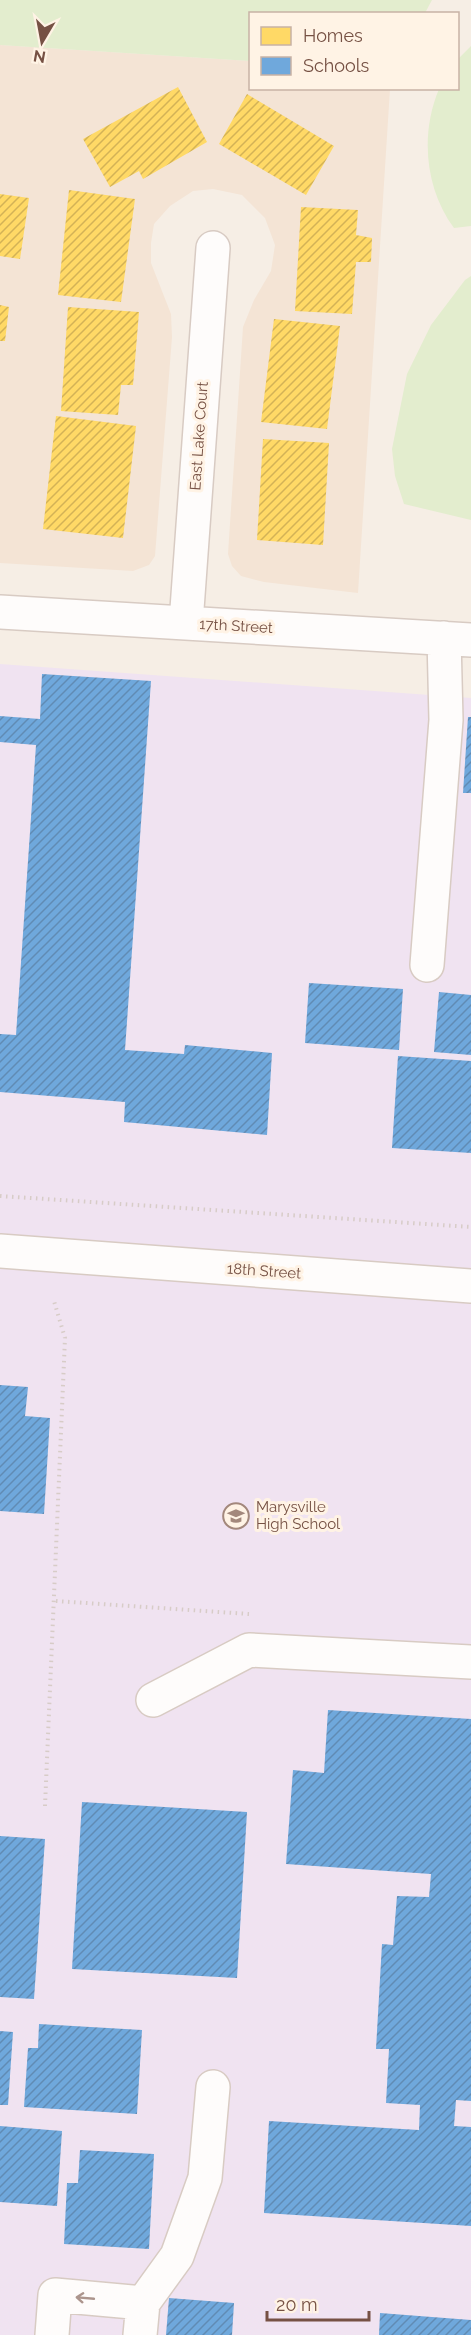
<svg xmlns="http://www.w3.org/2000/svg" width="471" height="2335" font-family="Raleway,sans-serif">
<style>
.residential{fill:#f4e4d5}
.education{fill:#f0e3f1}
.park{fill:#e3edce}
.homes{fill:url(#homes-hatch)}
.schools{fill:url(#schools-hatch)}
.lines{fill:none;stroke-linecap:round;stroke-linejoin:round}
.minor-casing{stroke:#d8cbc3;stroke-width:36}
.path{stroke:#d7ccc7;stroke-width:4;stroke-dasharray:1.5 4.5;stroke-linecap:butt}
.minor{stroke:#fefcfb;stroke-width:33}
.oneway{stroke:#ac958d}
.labels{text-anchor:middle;stroke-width:6;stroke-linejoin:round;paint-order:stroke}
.street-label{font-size:15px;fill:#765144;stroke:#fff3e5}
.poi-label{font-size:15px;fill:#765144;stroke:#fff3e5;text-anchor:start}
</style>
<defs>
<pattern id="homes-hatch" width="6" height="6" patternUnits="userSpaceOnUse" patternTransform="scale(1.5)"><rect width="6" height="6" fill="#ffd966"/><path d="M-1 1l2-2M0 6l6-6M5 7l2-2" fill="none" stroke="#d3b256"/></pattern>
<pattern id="schools-hatch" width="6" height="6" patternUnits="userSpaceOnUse" patternTransform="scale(1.5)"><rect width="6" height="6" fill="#6fa8dc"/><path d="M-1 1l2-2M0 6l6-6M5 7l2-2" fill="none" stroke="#608bb4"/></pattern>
</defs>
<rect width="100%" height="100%" fill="#f6eee5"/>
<!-- residential -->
<path class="residential" d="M 0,45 L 250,61 L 250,88 L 390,89 L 358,593 L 264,582 L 241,576 L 232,566 L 228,554 L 243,327 L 254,300 L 271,271 L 275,245 L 265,218 L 242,195 L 213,189 L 193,191 L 170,206 L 154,224 L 151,243 L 151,263 L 171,314 L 172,337 L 155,556 L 149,565 L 133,571 L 0,563 Z"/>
<!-- education -->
<path class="education" d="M 0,664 L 471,698 L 471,2335 L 0,2335 Z"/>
<!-- park -->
<path class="park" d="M 0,0 L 432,0 L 425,13 L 250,14 L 250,61 L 0,45 Z
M 471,46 L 471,226 L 454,228 C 425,189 420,134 439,89 L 458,88 L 458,59 Z
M 471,276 L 471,520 L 404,504 L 395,476 L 392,449 L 407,374 L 431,325 L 465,280 Z"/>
<!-- homes -->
<path class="homes" d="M 178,87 L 207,142 L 143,179 L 139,171 L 110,187 L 83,139 Z
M 247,94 L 334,146 L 306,195 L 219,144 Z
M 69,190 L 135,199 L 121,302 L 58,295 Z
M 0,194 L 29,198 L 20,259 L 0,256 Z
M 301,207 L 358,210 L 356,235 L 372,238 L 371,262 L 356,262 L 352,314 L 295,311 Z
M 0,305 L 9,307 L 5,341 L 0,341 Z
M 68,307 L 139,312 L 133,385 L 121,385 L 118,415 L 61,411 Z
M 274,319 L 340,326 L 327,429 L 261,422 Z
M 56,416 L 136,426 L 123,538 L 43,529 Z
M 263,439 L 329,443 L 323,545 L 257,540 Z"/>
<!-- schools -->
<path class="schools" d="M 42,674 L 151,681 L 125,1050 L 184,1054 L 185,1045 L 272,1053 L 267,1135 L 124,1122 L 125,1102 L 0,1092 L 0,1034 L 16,1035 L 36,745 L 0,742 L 0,716 L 40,719 Z
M 468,717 L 471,717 L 471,793 L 463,793 Z
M 309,983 L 403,989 L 399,1050 L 305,1043 Z
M 439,992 L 471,995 L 471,1055 L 434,1052 Z
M 398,1056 L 471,1061 L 471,1153 L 392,1148 Z
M 0,1385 L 28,1387 L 25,1416 L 50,1418 L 44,1514 L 0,1511 Z
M 328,1710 L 471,1719 L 471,2101 L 456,2100 L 454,2126 L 471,2127 L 471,2226 L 264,2213 L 269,2121 L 419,2130 L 420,2105 L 386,2103 L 389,2049 L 376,2049 L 382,1944 L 393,1945 L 397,1896 L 429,1897 L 431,1874 L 286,1864 L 293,1770 L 324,1773 Z
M 82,1802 L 247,1812 L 237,1978 L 72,1969 Z
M 0,1836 L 45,1839 L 34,1999 L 0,1997 Z
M 39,2024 L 142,2030 L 137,2114 L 24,2107 L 28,2048 L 38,2048 Z
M 0,2031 L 13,2032 L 8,2105 L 0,2105 Z
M 0,2126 L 62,2131 L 57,2206 L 0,2202 Z
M 80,2150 L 154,2154 L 149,2249 L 64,2244 L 67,2183 L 78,2183 Z
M 169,2298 L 234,2303 L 232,2335 L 166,2335 Z
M 380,2313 L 471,2320 L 471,2335 L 379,2335 Z"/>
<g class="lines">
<!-- minor casing -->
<g class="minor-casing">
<path id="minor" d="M 0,612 L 471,640
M 186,623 L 213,248
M 427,965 L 446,720 L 444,638
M 0,1251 L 471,1286
M 153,1700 L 249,1650 L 471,1662
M 52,2335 L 55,2295 L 143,2303
M 140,2335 L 143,2303 L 177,2256 L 205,2178 L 213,2087"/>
</g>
<!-- path -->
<path class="path" d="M 0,1196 L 471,1227
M 56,1601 L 249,1614
M 45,1806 L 65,1338 L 54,1301"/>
<!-- minor -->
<use href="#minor" class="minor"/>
</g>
<!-- one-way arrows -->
<defs><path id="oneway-shaft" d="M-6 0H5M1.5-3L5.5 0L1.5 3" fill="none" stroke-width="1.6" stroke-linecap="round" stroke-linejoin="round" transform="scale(1.5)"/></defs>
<use class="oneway" href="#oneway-shaft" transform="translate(85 2298) rotate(-175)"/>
<!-- icons -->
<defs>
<g id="school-ring" transform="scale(1.35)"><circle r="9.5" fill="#fff3e5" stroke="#a3887c" stroke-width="1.5"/><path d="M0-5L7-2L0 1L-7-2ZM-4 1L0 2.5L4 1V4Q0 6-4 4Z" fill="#a3887c"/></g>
</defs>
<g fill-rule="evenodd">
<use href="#school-ring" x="236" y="1516"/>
</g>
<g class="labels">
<!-- street labels -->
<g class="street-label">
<text transform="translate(199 436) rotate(-86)" y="5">East Lake Court</text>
<text transform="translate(236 626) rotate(3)" y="5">17th Street</text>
<text transform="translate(264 1271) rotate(4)" y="5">18th Street</text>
</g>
<!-- poi labels -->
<g class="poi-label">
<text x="256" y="1512">Marysville<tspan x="256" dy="17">High School</tspan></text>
</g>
</g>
<!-- legend -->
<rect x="249" y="12" width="210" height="78" fill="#fff3e5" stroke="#c8b2a5" stroke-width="1.5"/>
<rect x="261" y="27" width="30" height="18" fill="#ffd966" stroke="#c8b2a5" stroke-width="1.5"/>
<text x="303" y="42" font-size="18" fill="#765144">Homes</text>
<rect x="261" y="57" width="30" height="18" fill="#6fa8dc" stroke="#c8b2a5" stroke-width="1.5"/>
<text x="303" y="72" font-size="18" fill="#765144">Schools</text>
<!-- north arrow -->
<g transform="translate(42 42) rotate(190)" stroke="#fff3e5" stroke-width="4.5" paint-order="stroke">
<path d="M0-4.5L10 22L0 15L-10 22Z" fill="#765144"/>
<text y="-9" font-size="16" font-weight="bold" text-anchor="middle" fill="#765144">N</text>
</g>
<!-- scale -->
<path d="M267 2311v9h102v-9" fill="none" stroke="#765144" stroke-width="3"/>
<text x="276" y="2311" font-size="18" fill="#765144" stroke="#fff3e5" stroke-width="4.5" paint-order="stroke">20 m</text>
</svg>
